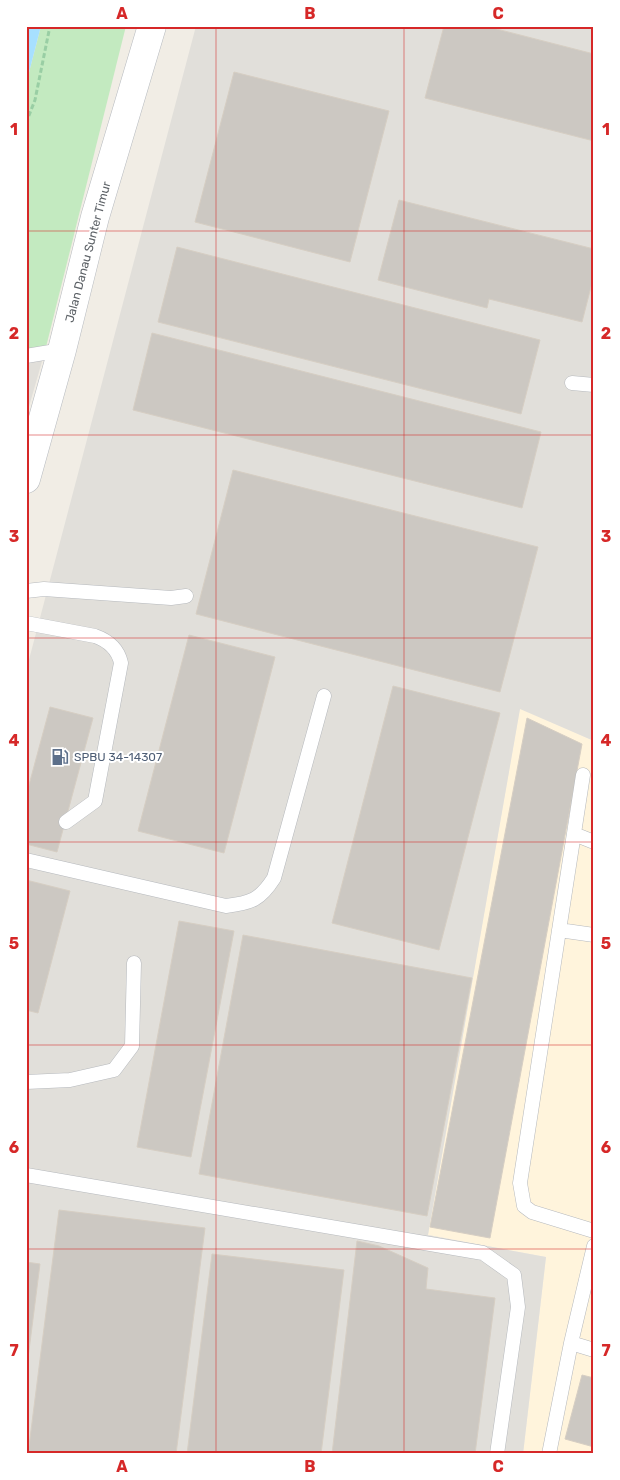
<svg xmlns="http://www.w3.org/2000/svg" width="620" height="1480" font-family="Rubik,sans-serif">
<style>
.commercial{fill:#fff4dc}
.industrial{fill:#e1dfda}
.green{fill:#c3eac0}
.water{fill:#a7e0ff}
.building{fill:#ccc8c2;stroke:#d6cec3}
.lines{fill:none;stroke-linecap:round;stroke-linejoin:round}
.service-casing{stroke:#b6b9bd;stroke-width:15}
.secondary-casing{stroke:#b7bbc0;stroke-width:29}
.path{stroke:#99cea4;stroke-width:3;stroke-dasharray:5 2.5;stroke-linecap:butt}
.service{stroke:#fff;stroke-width:14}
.secondary{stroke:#fff;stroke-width:28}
.grid{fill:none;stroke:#d62828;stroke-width:1;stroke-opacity:0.55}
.labels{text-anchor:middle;stroke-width:4;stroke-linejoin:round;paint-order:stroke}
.street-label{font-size:12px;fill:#5d6267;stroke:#fff}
.service-label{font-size:12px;fill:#4e5e75;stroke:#fff;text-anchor:start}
.neatline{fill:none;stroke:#d62828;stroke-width:2}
.grid-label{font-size:16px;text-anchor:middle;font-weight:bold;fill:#d62828}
</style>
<rect width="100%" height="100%" fill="#f1ede5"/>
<!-- commercial -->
<path class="commercial" d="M 520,708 L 594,741 L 594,1454 L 523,1454 L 546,1257 L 428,1235 Z"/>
<!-- industrial -->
<path class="industrial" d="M 196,26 L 594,26 L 594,741 L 520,709 L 428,1235 L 546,1257 L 523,1454 L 26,1454 L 26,671 Z
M 45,351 L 26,417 L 26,354 Z"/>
<!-- green -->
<path class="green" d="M 41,26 L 126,26 L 45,351 L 26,355 L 26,84 Z"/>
<!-- water -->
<path class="water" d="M 26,26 L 41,26 L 26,84 Z"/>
<!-- building -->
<path class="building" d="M 444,26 L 485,26 L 594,54 L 594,141 L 425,98 Z
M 234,72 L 389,111 L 350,262 L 195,222 Z
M 399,200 L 594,249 L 594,275 L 582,322 L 489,299 L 487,308 L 378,280 Z
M 177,247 L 540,340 L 521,414 L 158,322 Z
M 152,333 L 541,432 L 522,508 L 133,410 Z
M 233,470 L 538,547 L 500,692 L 196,614 Z
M 189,635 L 275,657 L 224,853 L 138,831 Z
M 393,686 L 500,713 L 439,950 L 332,923 Z
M 50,707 L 93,718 L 57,852 L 26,844 L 26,796 Z
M 527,718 L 582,744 L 490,1238 L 430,1227 Z
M 26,880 L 70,891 L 38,1013 L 26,1010 Z
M 179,921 L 234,931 L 191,1157 L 137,1147 Z
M 243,935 L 472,978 L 427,1216 L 199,1174 Z
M 59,1210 L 205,1228 L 176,1454 L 28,1454 Z
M 357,1241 L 379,1246 L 428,1268 L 426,1289 L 495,1298 L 475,1454 L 332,1454 Z
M 212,1254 L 344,1270 L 321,1454 L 187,1454 Z
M 26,1262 L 40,1264 L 26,1374 Z
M 582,1375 L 594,1378 L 594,1447 L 565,1439 Z"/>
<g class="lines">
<!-- service casing -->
<g class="service-casing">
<path id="service" d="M 26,356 L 62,350
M 572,383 L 594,385
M 26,591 L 44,589 L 171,598 L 186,596
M 26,623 L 95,636 C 109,641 118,649 121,663 L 95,801 L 66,822
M 583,775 L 520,1183 L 524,1206 L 532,1212 L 594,1231
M 574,834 L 594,842
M 26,860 L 226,906 C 251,903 260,900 274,878 L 324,696
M 559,930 L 594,935
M 26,1082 L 70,1080 L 114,1070 L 132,1046 L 134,963
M 26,1175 L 483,1253 L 514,1275 L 518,1307 L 497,1454
M 594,1246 L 571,1343 L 594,1350
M 549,1454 L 571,1343"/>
</g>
<!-- secondary casing -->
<g class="secondary-casing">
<path id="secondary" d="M 26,479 L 62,350 L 95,217 L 152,26"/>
</g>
<!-- path -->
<path class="path" d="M 26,123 L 35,100 L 50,26"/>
<!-- service -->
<use href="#service" class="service"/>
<!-- secondary -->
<use href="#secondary" class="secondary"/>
</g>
<!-- grid -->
<path class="grid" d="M 216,26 L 216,1454M 404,26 L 404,1454M 26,231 L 594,231M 26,435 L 594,435M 26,638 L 594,638M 26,842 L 594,842M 26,1045 L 594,1045M 26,1249 L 594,1249"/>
<!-- icons -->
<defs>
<g id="fuel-bare" transform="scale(1.35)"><path d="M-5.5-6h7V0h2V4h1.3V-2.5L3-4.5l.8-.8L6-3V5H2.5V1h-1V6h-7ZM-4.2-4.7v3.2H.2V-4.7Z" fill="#5c6f8a" stroke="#fff" stroke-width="2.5" paint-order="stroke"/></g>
</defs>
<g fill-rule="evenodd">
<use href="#fuel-bare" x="60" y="757"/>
</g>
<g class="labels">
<!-- street labels -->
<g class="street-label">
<text transform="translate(88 252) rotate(-75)" y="4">Jalan Danau Sunter Timur</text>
</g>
<!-- service labels -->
<g class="service-label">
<text x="74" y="761">SPBU 34-14307</text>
</g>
</g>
<!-- border -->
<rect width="620" height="1480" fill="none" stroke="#ffffff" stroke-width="55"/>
<rect x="28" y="28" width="564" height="1424" class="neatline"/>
<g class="grid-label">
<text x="122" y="19">A</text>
<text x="310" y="19">B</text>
<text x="498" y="19">C</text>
<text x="14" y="135">1</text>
<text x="606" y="135">1</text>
<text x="14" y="339">2</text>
<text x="606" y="339">2</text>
<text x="14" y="542">3</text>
<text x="606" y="542">3</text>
<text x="14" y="746">4</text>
<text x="606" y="746">4</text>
<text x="14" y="949">5</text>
<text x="606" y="949">5</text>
<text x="14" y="1153">6</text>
<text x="606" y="1153">6</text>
<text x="14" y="1356">7</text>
<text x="606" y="1356">7</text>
<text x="122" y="1472">A</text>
<text x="310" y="1472">B</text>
<text x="498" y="1472">C</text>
</g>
</svg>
